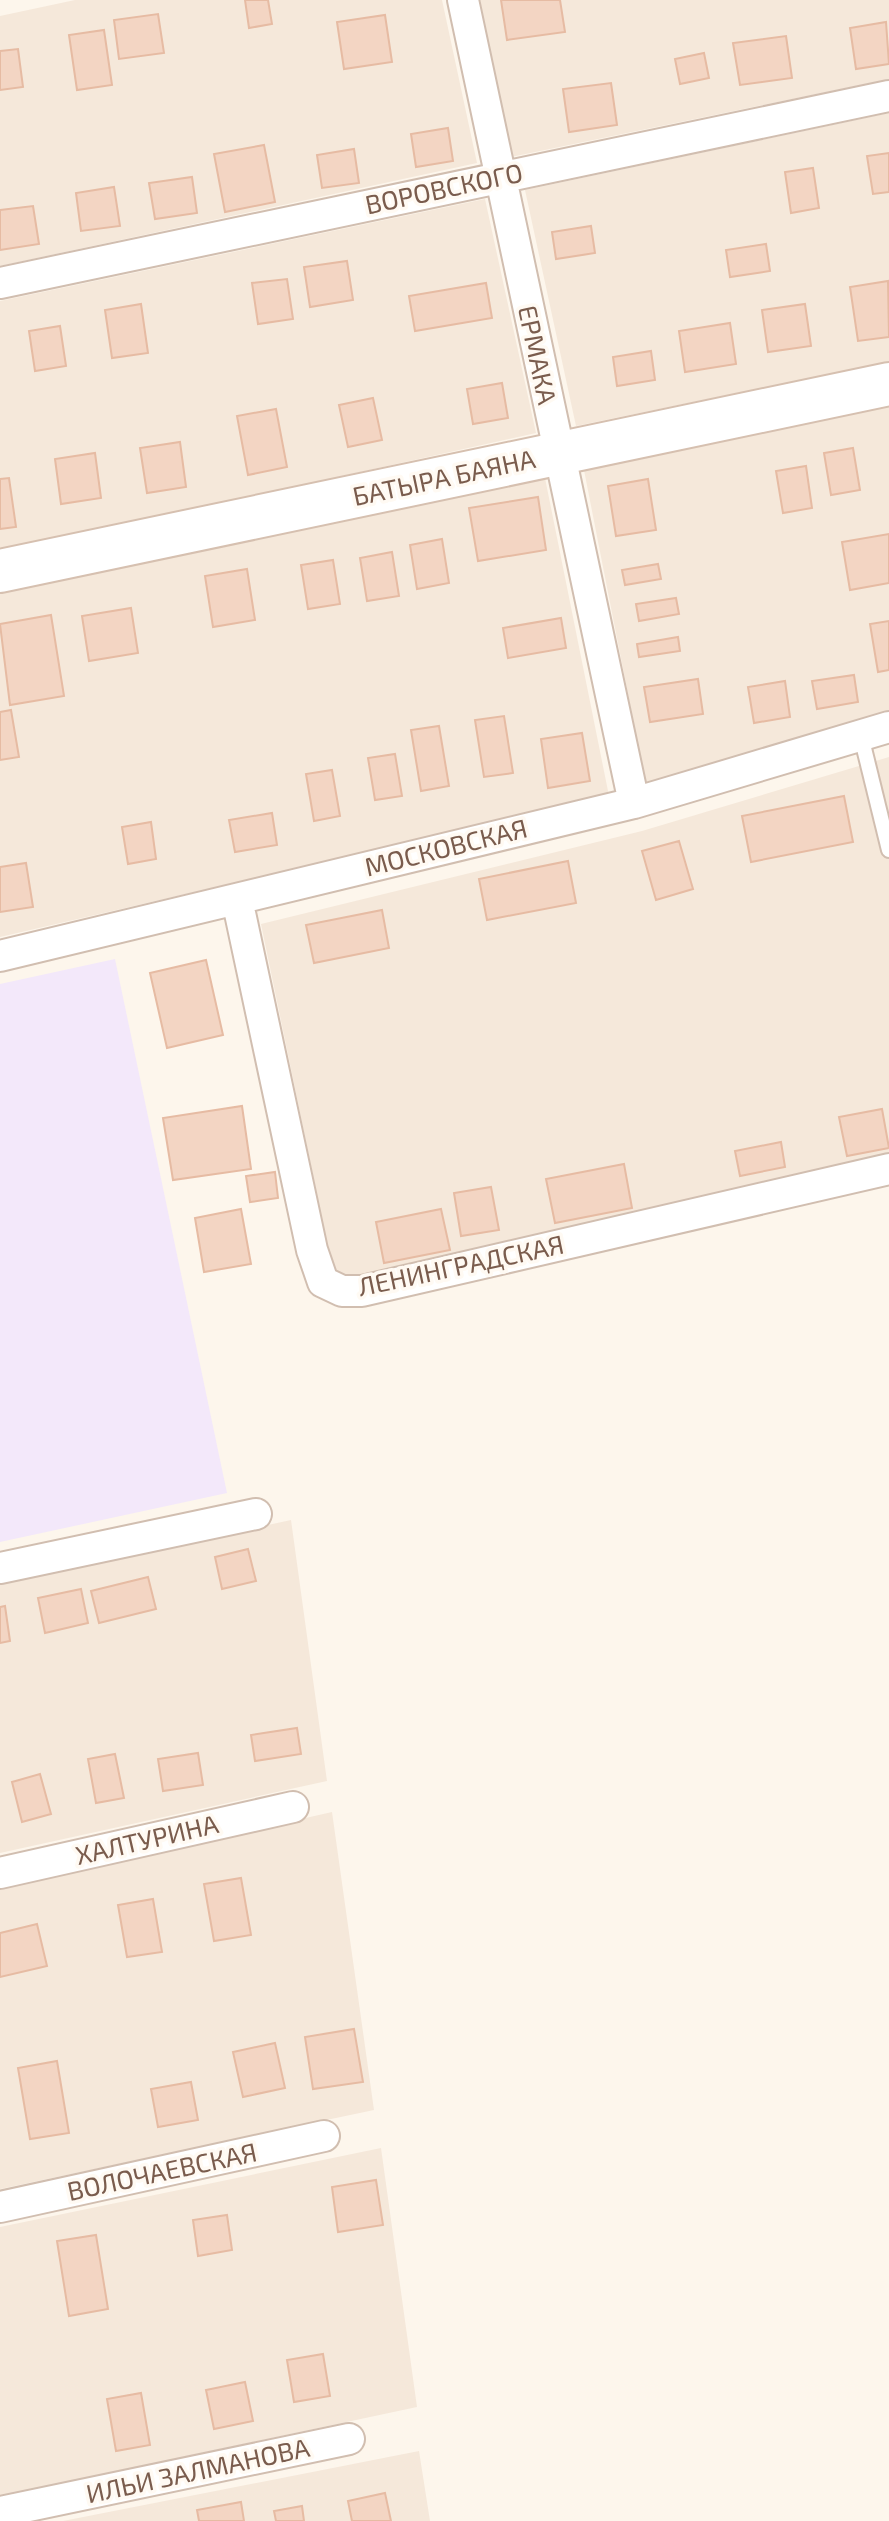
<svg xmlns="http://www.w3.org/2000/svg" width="889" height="2521" font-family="'Exo 2',sans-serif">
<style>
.residential{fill:#f5e8da}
.education{fill:#f3e8fa}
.building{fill:#f3d5c3;stroke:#e6bba3;stroke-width:2}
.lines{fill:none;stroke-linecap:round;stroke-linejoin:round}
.lane-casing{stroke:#d1beb0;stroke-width:18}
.street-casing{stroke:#d1beb0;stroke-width:34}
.secondary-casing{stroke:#d6c0b0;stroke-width:46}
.lane{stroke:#fff;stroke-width:14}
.street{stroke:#fff;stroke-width:30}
.secondary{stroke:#fff;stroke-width:42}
.labels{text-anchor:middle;stroke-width:7;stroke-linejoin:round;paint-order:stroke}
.street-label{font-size:26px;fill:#7a5c4d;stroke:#fffaf3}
</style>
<rect width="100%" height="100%" fill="#fdf6ec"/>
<!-- residential -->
<path class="residential" d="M 75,0 L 442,0 L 477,163 L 0,266 L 0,16 Z
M 480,0 L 889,0 L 889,79 L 511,157 Z
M 889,113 L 889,362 L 576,426 L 525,190 Z
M 485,199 L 536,433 L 0,552 L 0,301 Z
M 889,401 L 889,713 L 646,786 L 583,465 Z
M 544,473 L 609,796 L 0,937 L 0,592 Z
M 889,757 L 889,1155 L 335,1282 L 261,924 L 642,831 Z
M 291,1520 L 327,1781 L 0,1853 L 0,1583 Z
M 332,1812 L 374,2110 L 0,2189 L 0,1888 Z
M 381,2148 L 417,2407 L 0,2496 L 0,2227 Z
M 419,2451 L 430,2521 L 63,2521 Z"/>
<!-- education -->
<path class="education" d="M 115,959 L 227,1493 L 0,1542 L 0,984 Z"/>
<!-- building -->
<path class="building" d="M 245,0 L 268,0 L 272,24 L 249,28 Z
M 501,0 L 560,0 L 565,32 L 507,40 Z
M 158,14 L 164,53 L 119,59 L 114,20 Z
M 385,15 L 392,62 L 344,69 L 337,22 Z
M 886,22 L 889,64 L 856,69 L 850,28 Z
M 104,30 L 112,85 L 77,90 L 69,35 Z
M 786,36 L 792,78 L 740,85 L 733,43 Z
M 18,49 L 23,87 L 0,90 L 0,51 Z
M 704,53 L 709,78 L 680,84 L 675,59 Z
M 611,83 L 617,125 L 569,132 L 563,89 Z
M 448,128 L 453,161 L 416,167 L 411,134 Z
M 264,145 L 275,202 L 225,212 L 214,154 Z
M 354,149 L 359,183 L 322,188 L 317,155 Z
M 889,153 L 889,192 L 873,194 L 867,156 Z
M 813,168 L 819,208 L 791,213 L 785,172 Z
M 192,177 L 197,213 L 155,219 L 149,183 Z
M 114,187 L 120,226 L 81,231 L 76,193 Z
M 33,206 L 39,244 L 0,250 L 0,210 Z
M 591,226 L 595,253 L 556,259 L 552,232 Z
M 766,244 L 770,271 L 730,277 L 726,250 Z
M 347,261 L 353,300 L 310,307 L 304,267 Z
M 287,279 L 293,319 L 258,324 L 252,283 Z
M 888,281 L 889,337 L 858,341 L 850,287 Z
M 486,283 L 492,318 L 415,331 L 409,296 Z
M 141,304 L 148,353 L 112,358 L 105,310 Z
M 805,304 L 811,346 L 768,352 L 762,310 Z
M 730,323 L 736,364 L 685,372 L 679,331 Z
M 60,326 L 66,366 L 35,371 L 29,331 Z
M 651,351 L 655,380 L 617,386 L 613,357 Z
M 502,383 L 508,418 L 473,424 L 467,389 Z
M 373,398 L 382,440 L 348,447 L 339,405 Z
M 276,409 L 287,467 L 248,475 L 237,416 Z
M 180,442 L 186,487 L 147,493 L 140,448 Z
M 853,448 L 860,490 L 831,495 L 824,453 Z
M 95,453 L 101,498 L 61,504 L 55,459 Z
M 806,466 L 812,508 L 783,513 L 776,471 Z
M 9,478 L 16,527 L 0,529 L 0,479 Z
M 648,479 L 656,530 L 616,536 L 608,486 Z
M 538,497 L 546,550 L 478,561 L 469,508 Z
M 889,534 L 889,583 L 850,590 L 842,542 Z
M 442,539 L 449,583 L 417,589 L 410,545 Z
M 392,552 L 399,596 L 367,601 L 360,558 Z
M 333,560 L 340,604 L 308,609 L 301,565 Z
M 658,564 L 661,579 L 625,585 L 622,570 Z
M 247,569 L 255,620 L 213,627 L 205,576 Z
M 676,598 L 679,614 L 639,621 L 636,604 Z
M 131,608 L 138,653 L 89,661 L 82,616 Z
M 51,615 L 64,696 L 10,705 L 0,624 Z
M 561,618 L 566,648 L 508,658 L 503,628 Z
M 889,621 L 889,670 L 878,672 L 870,624 Z
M 678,637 L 680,651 L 639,657 L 637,644 Z
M 854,675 L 858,702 L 817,709 L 812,681 Z
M 698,679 L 703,714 L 650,722 L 644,687 Z
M 785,681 L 790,717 L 754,723 L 748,687 Z
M 11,710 L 19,757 L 0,760 L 0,712 Z
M 504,716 L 513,773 L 484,777 L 475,720 Z
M 439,726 L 449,786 L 421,791 L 411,730 Z
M 582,733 L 590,781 L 548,788 L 541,739 Z
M 395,754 L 402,796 L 375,800 L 368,758 Z
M 332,770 L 340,816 L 314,821 L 306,774 Z
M 844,796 L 853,842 L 751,862 L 742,816 Z
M 272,813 L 277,845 L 235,852 L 229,820 Z
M 151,822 L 156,859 L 128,864 L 122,827 Z
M 679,841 L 693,889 L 656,900 L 642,851 Z
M 568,861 L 576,903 L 487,920 L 479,879 Z
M 26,863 L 33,907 L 0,912 L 0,867 Z
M 382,910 L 389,948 L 314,963 L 306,925 Z
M 206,960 L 223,1035 L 167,1048 L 150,973 Z
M 242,1106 L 251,1169 L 173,1180 L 163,1118 Z
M 882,1109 L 889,1148 L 847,1156 L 839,1117 Z
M 781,1142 L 785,1167 L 740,1176 L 735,1151 Z
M 624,1164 L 632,1208 L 555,1223 L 546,1179 Z
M 275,1172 L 278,1198 L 250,1202 L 246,1176 Z
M 491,1187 L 499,1230 L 461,1236 L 454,1193 Z
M 241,1209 L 251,1264 L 204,1272 L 195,1218 Z
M 441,1209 L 450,1250 L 384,1263 L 376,1222 Z
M 248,1549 L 256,1581 L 222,1589 L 215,1557 Z
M 148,1577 L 156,1609 L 99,1623 L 91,1591 Z
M 81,1589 L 88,1623 L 45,1633 L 38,1598 Z
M 5,1606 L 10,1641 L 0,1643 L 0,1607 Z
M 297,1728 L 301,1754 L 255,1761 L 251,1735 Z
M 198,1753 L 203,1785 L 163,1791 L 158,1759 Z
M 115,1754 L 124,1798 L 96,1803 L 88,1759 Z
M 40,1774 L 51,1814 L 22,1822 L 12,1782 Z
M 241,1878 L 251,1935 L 214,1941 L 204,1884 Z
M 153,1899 L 162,1952 L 127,1957 L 118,1905 Z
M 37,1924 L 47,1966 L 0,1977 L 0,1933 Z
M 354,2029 L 363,2082 L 313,2089 L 305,2037 Z
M 275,2043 L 285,2088 L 243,2097 L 233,2052 Z
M 57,2061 L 69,2133 L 30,2139 L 18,2068 Z
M 191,2082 L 198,2120 L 158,2127 L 151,2089 Z
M 376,2180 L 383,2225 L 338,2232 L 332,2187 Z
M 227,2215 L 232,2250 L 198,2256 L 193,2220 Z
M 96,2235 L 108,2309 L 69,2316 L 57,2241 Z
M 323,2354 L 330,2396 L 294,2402 L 287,2360 Z
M 245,2382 L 253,2421 L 214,2429 L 206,2390 Z
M 141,2393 L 150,2445 L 116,2451 L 107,2399 Z
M 385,2493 L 391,2521 L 352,2521 L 348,2501 Z
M 241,2502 L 244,2521 L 199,2521 L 197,2510 Z
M 302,2506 L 304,2521 L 276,2521 L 274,2511 Z"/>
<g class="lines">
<!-- lane casing -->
<g class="lane-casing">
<path id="lane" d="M 861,736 L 889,850"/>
</g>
<!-- street casing -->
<g class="street-casing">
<path id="street" d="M 463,0 L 634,803
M 0,283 L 889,96
M 237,899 L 312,1250 L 323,1282 L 342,1291 L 362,1291 L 889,1169
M 0,956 L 634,803 L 889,727
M 0,1568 L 256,1514
M 0,1873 L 293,1807
M 0,2207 L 324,2136
M 0,2512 L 349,2439"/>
</g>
<!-- secondary casing -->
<g class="secondary-casing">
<path id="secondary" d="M 0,571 L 889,384"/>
</g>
<!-- lane -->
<use href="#lane" class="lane"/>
<!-- street -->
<use href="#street" class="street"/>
<!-- secondary -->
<use href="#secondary" class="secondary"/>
</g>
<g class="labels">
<!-- street labels -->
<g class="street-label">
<text transform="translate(444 189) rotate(-12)" y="9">ВОРОВСКОГО</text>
<text transform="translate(537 355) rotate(78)" y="9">ЕРМАКА</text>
<text transform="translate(444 478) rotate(-12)" y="9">БАТЫРА БАЯНА</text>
<text transform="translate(446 848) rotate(-14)" y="9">МОСКОВСКАЯ</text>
<text transform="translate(461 1266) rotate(-12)" y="9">ЛЕНИНГРАДСКАЯ</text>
<text transform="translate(147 1840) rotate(-13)" y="9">ХАЛТУРИНА</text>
<text transform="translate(162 2172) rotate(-12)" y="9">ВОЛОЧАЕВСКАЯ</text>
<text transform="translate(198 2471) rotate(-12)" y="9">ИЛЬИ ЗАЛМАНОВА</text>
</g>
</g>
</svg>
